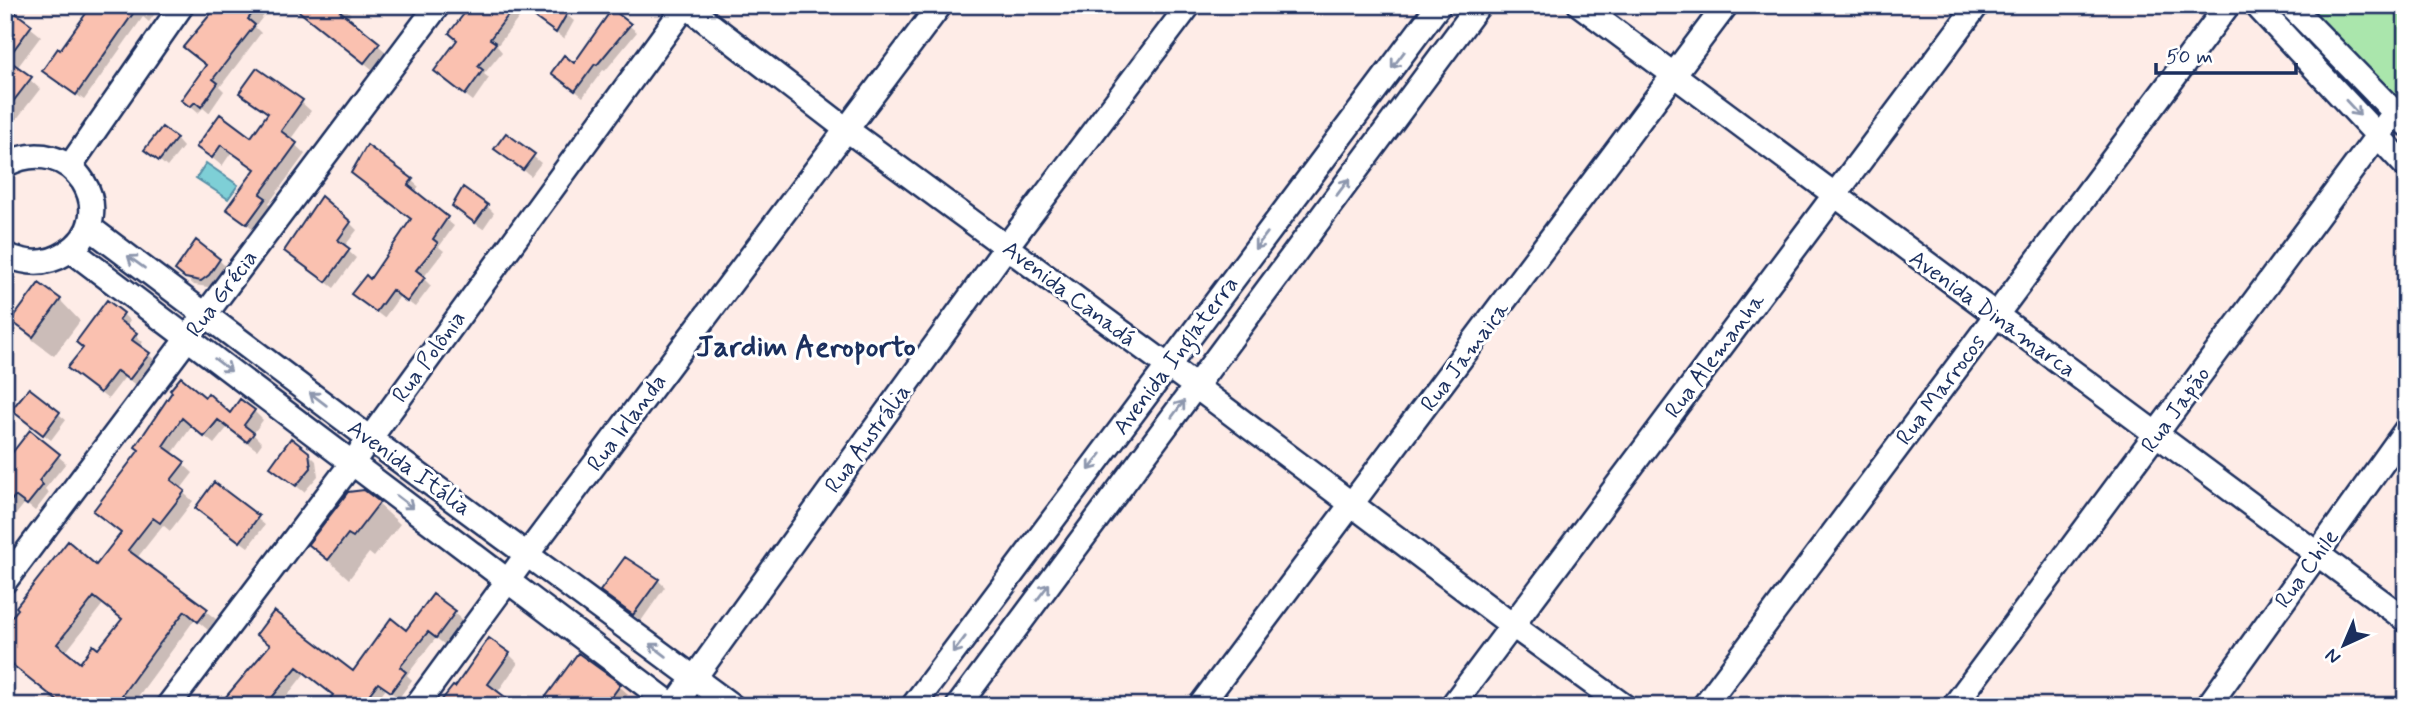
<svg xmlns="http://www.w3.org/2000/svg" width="2411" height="711" font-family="Mynerve,sans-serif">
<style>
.built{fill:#fddfd6}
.green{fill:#aae6ac;stroke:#628a85;stroke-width:2}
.water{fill:#7ecfd6;stroke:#568fa6;stroke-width:2}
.shadow{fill:#0003;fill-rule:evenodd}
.building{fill:#fac1b0;stroke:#1b2f5e;stroke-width:2;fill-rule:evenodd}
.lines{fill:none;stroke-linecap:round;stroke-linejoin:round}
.minor-casing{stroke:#1b2f5e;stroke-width:28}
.minor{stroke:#fff;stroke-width:23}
.oneway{stroke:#8d97ae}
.labels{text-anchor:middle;stroke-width:6;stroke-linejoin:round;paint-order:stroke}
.street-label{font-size:23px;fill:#1b2f5e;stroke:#fff}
.district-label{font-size:30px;font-weight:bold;fill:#1b2f5e;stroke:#fff}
</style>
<rect width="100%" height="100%" fill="#feece7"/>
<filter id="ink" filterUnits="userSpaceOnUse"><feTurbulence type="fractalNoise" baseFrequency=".0143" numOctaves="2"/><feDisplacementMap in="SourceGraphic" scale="14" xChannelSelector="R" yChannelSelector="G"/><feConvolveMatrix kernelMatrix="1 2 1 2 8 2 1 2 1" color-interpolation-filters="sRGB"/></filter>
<g filter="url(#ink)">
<!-- built -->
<path class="built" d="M 581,650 L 642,695 L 640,706 L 539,706 Z"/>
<!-- green -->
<path class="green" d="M 2302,5 L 2406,5 L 2406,107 Z"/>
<!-- water -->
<path class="water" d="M 206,163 L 238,185 L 228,199 L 196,178 Z"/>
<!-- shadow -->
<path class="shadow" d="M 93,5 L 161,5 L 149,22 L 143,17 L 84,100 L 44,71 Z
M 220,5 L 272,5 L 255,27 L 261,33 L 220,87 L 224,91 L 209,113 L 203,108 L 198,113 L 183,100 L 207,66 Z
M 341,5 L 351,14 L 347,19 L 386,52 L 372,69 L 308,18 Z
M 406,5 L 419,5 L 415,11 Z
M 467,5 L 555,5 L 574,21 L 564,39 L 525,10 L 497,46 L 502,52 L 484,74 L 489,78 L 473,101 L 444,78 L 470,9 Z
M 5,7 L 41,36 L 17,68 L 40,89 L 5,134 Z
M 612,12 L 637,32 L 605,71 L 603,70 L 583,97 L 553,73 L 574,65 Z
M 241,93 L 301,102 L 311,111 L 290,140 L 305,154 L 269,203 L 274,208 L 257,232 L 229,209 L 256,171 L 231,153 L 222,166 L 199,147 L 251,139 L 269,115 Z
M 507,135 L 541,163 L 531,176 L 496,149 Z
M 176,139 L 183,147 L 167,167 L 147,150 Z
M 360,180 L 411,180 L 419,187 L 414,193 L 454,226 L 439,247 L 444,251 L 423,278 L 431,286 L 415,307 L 400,296 L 384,318 L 353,294 L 371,282 L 413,220 Z
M 487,206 L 494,213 L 483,229 L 461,213 Z
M 350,223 L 357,230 L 344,247 L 356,258 L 334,288 L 294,258 Z
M 219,260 L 226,267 L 216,282 L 208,287 L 194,285 L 184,276 Z
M 60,300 L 80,321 L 54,356 L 34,341 L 14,321 Z
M 123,314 L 130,321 L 126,327 L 143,342 L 139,347 L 156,361 L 137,386 L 125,377 L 108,399 L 77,375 Z
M 29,390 L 66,420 L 51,440 L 21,417 Z
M 205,400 L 230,415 L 254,411 L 263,420 L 253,434 L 262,443 L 257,450 L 227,428 L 214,444 L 192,426 L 172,454 L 193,473 L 180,490 L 193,501 L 170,531 L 163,525 L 137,558 L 216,619 L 208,630 L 195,619 L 131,706 L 45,706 L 53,696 L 5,659 L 96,567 L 123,534 L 141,450 ZM 103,604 L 123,620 L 98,651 L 80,665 L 65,653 Z
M 31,433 L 66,463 L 45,489 L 49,493 L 35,511 L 25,503 L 5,528 L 5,459 L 9,460 Z
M 308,453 L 316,461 L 318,476 L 304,492 L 272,467 Z
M 215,485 L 265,525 L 248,547 L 205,515 Z
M 364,491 L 400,524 L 374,557 L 369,553 L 349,579 L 310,544 Z
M 625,560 L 658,580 L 665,587 L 641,621 L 602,591 Z
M 454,613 L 462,620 L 444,644 L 436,638 L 407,675 L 412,680 L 399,698 L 386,689 L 373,706 L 327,706 L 335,696 L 305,673 L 279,706 L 220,706 L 271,646 L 353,673 L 407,632 Z
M 509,654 L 518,663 L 497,693 L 443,706 Z
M 619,686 L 628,694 L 619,706 L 541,706 Z"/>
<!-- building -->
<path class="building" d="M 5,5 L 32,25 L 7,59 L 32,77 L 5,112 Z
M 92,5 L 139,5 L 76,95 L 42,71 L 58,48 L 60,50 Z
M 218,5 L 259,5 L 248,19 L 255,25 L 213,79 L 218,83 L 201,107 L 195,102 L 190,107 L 181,100 L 206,65 L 183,47 Z
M 291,5 L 345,5 L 340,11 L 380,43 L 364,63 Z
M 471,5 L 516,5 L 490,39 L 496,43 L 478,66 L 483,70 L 465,95 L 434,71 L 457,40 L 449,33 Z
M 537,5 L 558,5 L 568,12 L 556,33 L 530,14 Z
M 612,9 L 631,24 L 597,65 L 595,64 L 575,91 L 551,73 L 564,55 L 574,63 Z
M 257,68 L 303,100 L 281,131 L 297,143 L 260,194 L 266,198 L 247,224 L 226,209 L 255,169 L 221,145 L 212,158 L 196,147 L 220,114 L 251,137 L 268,113 L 239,93 Z
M 162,127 L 177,138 L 159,161 L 144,150 Z
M 506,133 L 535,154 L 523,170 L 494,149 Z
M 367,145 L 413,179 L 408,185 L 448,217 L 433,239 L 438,243 L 416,270 L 425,277 L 407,302 L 392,290 L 376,312 L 351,294 L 366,275 L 370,279 L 411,219 L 351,173 Z
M 463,187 L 488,205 L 475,223 L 452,206 Z
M 321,196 L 351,222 L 338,240 L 350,249 L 326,282 L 284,251 Z
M 196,240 L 220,259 L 209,275 L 201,281 L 185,278 L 175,270 Z
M 39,283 L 61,299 L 33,337 L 11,321 Z
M 107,300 L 124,313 L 119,320 L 137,333 L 132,340 L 150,353 L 129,380 L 117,371 L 100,393 L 67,368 L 83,348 L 76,342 Z
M 181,377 L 205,397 L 208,393 L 230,413 L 240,399 L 255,410 L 244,425 L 254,433 L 247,442 L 218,420 L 204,437 L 182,418 L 163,446 L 185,462 L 171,480 L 185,491 L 160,523 L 153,518 L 128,550 L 208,609 L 198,622 L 185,611 L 154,651 L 122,695 L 135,706 L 64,706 L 5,659 L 5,625 L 18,609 L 16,607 L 68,541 L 96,565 L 121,533 L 93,511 L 139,450 L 135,447 L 172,392 L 170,390 ZM 94,597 L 122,619 L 98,649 L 93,645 L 80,663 L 57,644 Z
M 29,388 L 60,412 L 43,435 L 11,410 Z
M 30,430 L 60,454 L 39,481 L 43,485 L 27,505 L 15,496 L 5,508 L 5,462 Z
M 291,438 L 309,452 L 311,468 L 296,486 L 270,467 Z
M 214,482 L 259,516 L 240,542 L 195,508 Z
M 364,490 L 380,502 L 353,537 L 348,534 L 328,560 L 308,544 L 348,492 Z
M 625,557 L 659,579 L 633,615 L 600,591 Z
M 433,594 L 456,611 L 436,638 L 428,632 L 400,667 L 406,672 L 391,692 L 378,683 L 360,706 L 325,706 L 333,695 L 297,667 L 265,706 L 218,706 L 270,645 L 256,635 L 274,611 L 353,671 L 391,618 L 406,630 Z
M 489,638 L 510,653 L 488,684 L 517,706 L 437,706 L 453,686 L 455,687 Z
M 578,653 L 621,684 L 605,706 L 539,706 Z"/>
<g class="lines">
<!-- minor casing -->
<g class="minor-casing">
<path id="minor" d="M 685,5 L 846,129 L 1195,386 L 1512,625 L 1624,706
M 1580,5 L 2406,620
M 2256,5 L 2406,166
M 2290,5 L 2406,124
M 5,165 C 73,128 125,217 66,253 C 45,266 28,264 5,255
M 70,166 L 182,5
M 89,227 L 369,438 L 732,706
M 71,250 L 673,706
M 5,581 L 438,5
M 168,706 L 352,463 L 686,5
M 416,706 L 528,553 L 940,5
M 674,706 L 1007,246 L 1189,5
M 913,706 L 1439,5
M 958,706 L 1479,5
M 1200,706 L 1726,5
M 1452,706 L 1977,5
M 1704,706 L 2228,5
M 1954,706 L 2395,112
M 2208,706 L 2406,430"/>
</g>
<!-- minor -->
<use href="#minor" class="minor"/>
</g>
<!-- one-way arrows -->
<defs><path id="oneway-shaft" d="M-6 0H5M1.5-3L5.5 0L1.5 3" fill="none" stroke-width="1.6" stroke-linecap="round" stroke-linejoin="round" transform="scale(1.75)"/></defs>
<g class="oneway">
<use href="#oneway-shaft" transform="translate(1398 60) rotate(127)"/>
<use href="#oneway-shaft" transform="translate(2353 108) rotate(47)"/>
<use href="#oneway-shaft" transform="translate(1343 187) rotate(-53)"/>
<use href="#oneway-shaft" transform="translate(1261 241) rotate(127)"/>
<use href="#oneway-shaft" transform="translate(136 262) rotate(-144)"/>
<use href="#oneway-shaft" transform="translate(223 365) rotate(37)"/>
<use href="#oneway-shaft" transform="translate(318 399) rotate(-143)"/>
<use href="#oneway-shaft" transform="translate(1178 409) rotate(-53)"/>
<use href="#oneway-shaft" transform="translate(1095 462) rotate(127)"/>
<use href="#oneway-shaft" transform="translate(405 502) rotate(37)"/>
<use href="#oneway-shaft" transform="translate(1043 592) rotate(-53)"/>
<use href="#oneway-shaft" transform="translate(959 645) rotate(127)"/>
<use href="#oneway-shaft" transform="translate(658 650) rotate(-143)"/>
</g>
</g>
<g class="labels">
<!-- street labels -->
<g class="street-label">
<text transform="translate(221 293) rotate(-53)" y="8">Rua Grécia</text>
<text transform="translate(1070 293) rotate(37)" y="8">Avenida Canadá</text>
<text transform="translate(1993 313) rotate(36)" y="8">Avenida Dinamarca</text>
<text transform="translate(1175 355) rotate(-53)" y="8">Avenida Inglaterra</text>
<text transform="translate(1714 355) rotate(-53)" y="8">Rua Alemanha</text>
<text transform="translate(428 356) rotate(-54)" y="8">Rua Polônia</text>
<text transform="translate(1464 356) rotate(-53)" y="8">Rua Jamaica</text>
<text transform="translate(1940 389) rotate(-53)" y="8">Rua Marrocos</text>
<text transform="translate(2175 409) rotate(-54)" y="8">Rua Japão</text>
<text transform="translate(626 422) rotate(-53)" y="8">Rua Irlanda</text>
<text transform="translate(867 438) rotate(-54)" y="8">Rua Austrália</text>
<text transform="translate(410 467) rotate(36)" y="8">Avenida Itália</text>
<text transform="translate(2306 568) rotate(-54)" y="8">Rua Chile</text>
</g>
<!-- district labels -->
<g class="district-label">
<text x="806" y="356">Jardim Aeroporto</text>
</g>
</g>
<!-- margin -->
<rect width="2411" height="711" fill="none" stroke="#fff" stroke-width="28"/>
<rect x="14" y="14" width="2383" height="683" fill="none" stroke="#1b2f5e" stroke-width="2.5" filter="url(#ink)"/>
<!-- north arrow -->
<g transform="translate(2344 645) rotate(224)" stroke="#ffffff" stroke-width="5" paint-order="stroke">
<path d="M0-5L12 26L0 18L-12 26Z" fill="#1b2f5e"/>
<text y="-10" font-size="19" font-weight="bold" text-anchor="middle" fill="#1b2f5e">N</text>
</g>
<!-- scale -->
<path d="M2156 63v10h140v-10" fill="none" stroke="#1b2f5e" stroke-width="3.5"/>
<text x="2166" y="63" font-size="21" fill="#1b2f5e" stroke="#ffffff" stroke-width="5" paint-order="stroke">50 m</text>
</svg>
